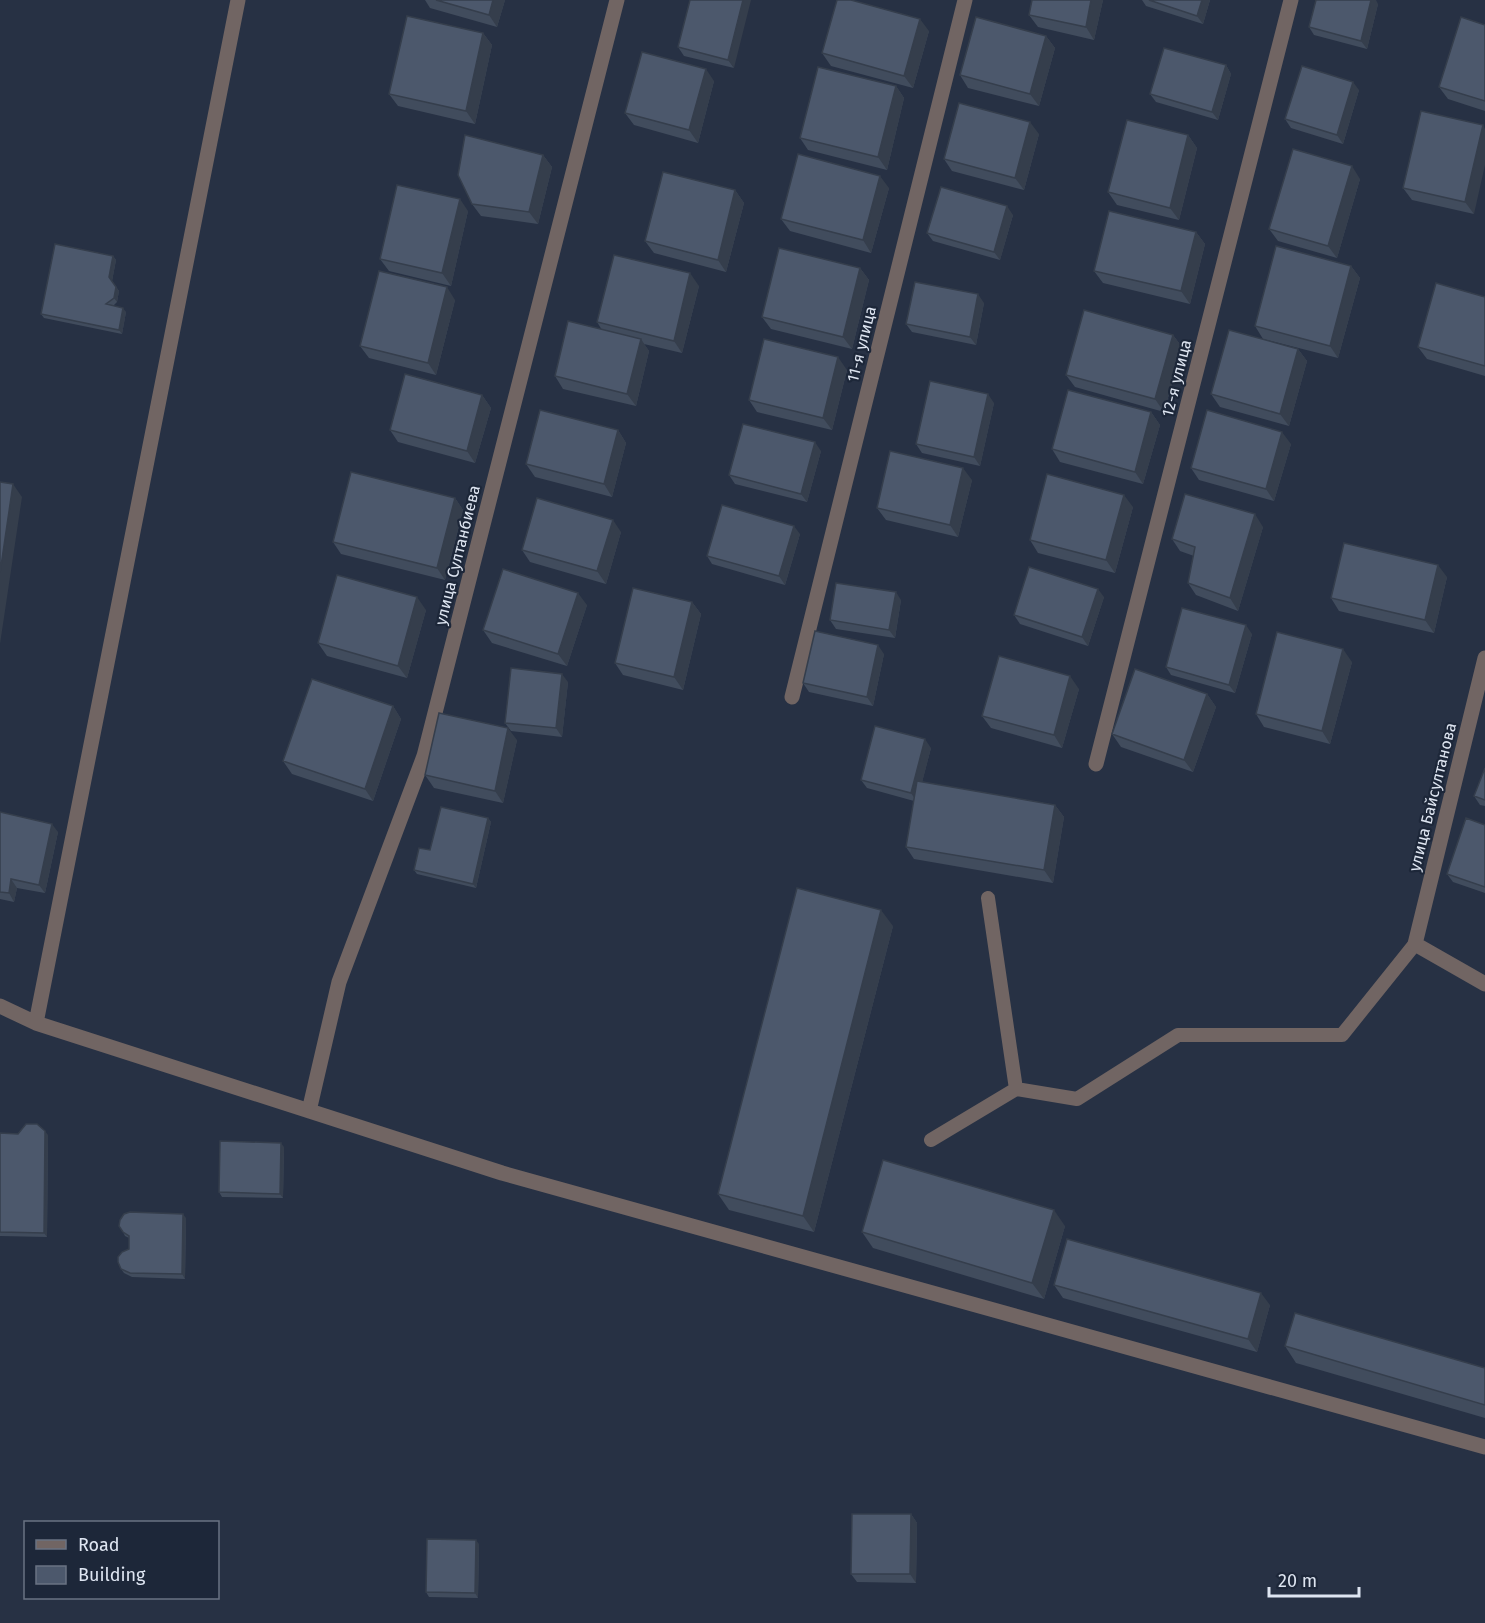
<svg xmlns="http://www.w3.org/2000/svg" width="1485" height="1623" font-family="'Fira Sans',sans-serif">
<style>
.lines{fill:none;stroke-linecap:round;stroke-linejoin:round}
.service{stroke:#716563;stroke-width:14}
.minor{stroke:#716563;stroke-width:15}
.wall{fill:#414c5d}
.shaded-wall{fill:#353e4c}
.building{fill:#4c586c;stroke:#353e4c;stroke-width:1.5}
.labels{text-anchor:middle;stroke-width:4.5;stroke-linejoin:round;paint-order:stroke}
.street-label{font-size:16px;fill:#dee5f1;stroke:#1d2739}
</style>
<rect width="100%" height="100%" fill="#273144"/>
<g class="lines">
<!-- service -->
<path class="service" d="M 988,898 L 1016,1089
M 931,1140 L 1016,1089 L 1077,1099 L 1178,1035 L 1342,1035 L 1415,944"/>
<!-- minor -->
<path class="minor" d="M 1485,658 L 1415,944 L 1485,984
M 792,697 L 965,0
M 1096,764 L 1291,0
M 0,1006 L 36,1023 L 502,1173 L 1485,1447
M 36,1023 L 238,0
M 309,1111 L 339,982 L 424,756 L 617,0"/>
</g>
<!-- wall -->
<path class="wall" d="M 425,0 L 505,0 L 497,27 L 430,8 Z
M 690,0 L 734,68 L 684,56 L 678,47 Z
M 1103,0 L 1094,40 L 1038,27 L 1029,15 Z
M 1142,0 L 1210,0 L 1203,24 L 1146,6 Z
M 1378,4 L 1367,49 L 1314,35 L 1309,27 Z
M 1485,25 L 1485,111 L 1448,99 L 1439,87 Z
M 929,31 L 913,88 L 831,66 L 822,53 Z
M 483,33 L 492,45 L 475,124 L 398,106 L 389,94 Z
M 1046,36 L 1055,48 L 1039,106 L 968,88 L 960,75 Z
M 1226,65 L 1231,74 L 1218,120 L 1156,102 L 1150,94 Z
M 714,81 L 698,143 L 634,125 L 625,113 Z
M 896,86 L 904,98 L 887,170 L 808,150 L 800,138 Z
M 1359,90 L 1343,144 L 1291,128 L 1285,119 Z
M 1421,111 L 1474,214 L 1412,200 L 1403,188 Z
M 1039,134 L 1024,190 L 952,171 L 944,159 Z
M 1188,135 L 1197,148 L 1179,220 L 1117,205 L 1108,192 Z
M 543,155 L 552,167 L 538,224 L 481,216 L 472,204 Z
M 1360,179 L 1337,258 L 1278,241 L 1269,229 Z
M 889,188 L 871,253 L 790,231 L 781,219 Z
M 735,190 L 744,203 L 726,272 L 654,253 L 645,241 Z
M 468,211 L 451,286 L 389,271 L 380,259 Z
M 1013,215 L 1000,260 L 933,241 L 927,233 Z
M 1196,232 L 1205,244 L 1190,304 L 1103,283 L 1094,271 Z
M 113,256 L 116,260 L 112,281 L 119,291 L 117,302 L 113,306 L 126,312 L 122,334 L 44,318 L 41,314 Z
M 1351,266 L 1360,278 L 1338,358 L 1263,339 L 1255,326 Z
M 860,268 L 869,280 L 852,349 L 771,329 L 762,317 Z
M 699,286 L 682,353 L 644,344 L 649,351 L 636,406 L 563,389 L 555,376 L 602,330 L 597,322 Z
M 1485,297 L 1485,376 L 1427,359 L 1418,347 Z
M 455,300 L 436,375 L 369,358 L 360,346 Z
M 984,303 L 976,345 L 912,332 L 906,324 Z
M 1173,335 L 1182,347 L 1164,412 L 1075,387 L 1066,375 Z
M 1298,349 L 1307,361 L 1289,426 L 1220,407 L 1211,394 Z
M 847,370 L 832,430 L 757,412 L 749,400 Z
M 482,395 L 491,408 L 475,463 L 398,442 L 390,430 Z
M 994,403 L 980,466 L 922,453 L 916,444 Z
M 1151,412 L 1160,425 L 1143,484 L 1060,462 L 1052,449 Z
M 618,430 L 626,443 L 612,497 L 535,477 L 526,464 Z
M 1291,444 L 1274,501 L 1199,480 L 1191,468 Z
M 821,451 L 807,502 L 735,484 L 729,475 Z
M 972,480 L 958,537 L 886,520 L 877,508 Z
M 455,498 L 463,510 L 445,580 L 341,554 L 333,542 Z
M 1133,507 L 1115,573 L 1038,553 L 1030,540 Z
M 1263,527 L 1238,611 L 1196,595 L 1188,583 L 1194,556 L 1180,551 L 1172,539 Z
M 621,532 L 606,584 L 530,562 L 522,550 Z
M 800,534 L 785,585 L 712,564 L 707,556 Z
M 1447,577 L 1434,633 L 1339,611 L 1331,598 Z
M 1104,597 L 1088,646 L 1020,624 L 1014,615 Z
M 901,600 L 895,638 L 836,629 L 830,620 Z
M 692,602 L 701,614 L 683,690 L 623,675 L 615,663 Z
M 587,605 L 567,666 L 492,643 L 483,630 Z
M 426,610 L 407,678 L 327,656 L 318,643 Z
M 1252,634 L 1235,693 L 1171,675 L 1166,667 Z
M 884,654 L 873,706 L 809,692 L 803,683 Z
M 1352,662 L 1330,744 L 1264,727 L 1256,714 Z
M 568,682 L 562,737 L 511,731 L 505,723 Z
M 1079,689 L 1062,748 L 991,728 L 982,716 Z
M 1207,694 L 1216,707 L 1193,772 L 1121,747 L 1112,734 Z
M 393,706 L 401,719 L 373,801 L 292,774 L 283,761 Z
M 517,740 L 503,803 L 434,788 L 425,775 Z
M 931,748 L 922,782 L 1055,805 L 1064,817 L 1053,883 L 914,859 L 906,847 L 914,801 L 867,788 L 861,780 Z
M 1485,768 L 1485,806 L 1480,805 L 1474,796 Z
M 0,812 L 58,832 L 45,893 L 17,888 L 14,902 L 0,899 Z
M 488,818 L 491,822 L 476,888 L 417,874 L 414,870 L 430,850 Z
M 1485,825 L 1485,893 L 1453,882 L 1447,874 Z
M 893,926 L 814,1232 L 729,1210 L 718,1194 Z
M 0,1133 L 48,1135 L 47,1237 L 0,1236 Z
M 284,1147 L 283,1198 L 222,1197 L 219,1192 Z
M 186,1218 L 185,1279 L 132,1277 L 124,1273 L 121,1269 L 129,1249 L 129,1238 L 125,1236 L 123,1232 Z
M 1065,1226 L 1044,1299 L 873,1248 L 862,1232 Z
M 1054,1285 L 1270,1305 L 1257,1352 L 1063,1298 Z
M 1285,1346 L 1485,1368 L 1485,1418 L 1296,1363 Z
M 911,1514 L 917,1523 L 916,1583 L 857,1582 L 851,1574 Z
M 479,1544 L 478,1598 L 429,1597 L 426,1592 Z"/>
<!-- shaded-wall -->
<path class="shaded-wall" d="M 493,0 L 505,0 L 497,27 L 489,15 Z
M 743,0 L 751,0 L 734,68 L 728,60 Z
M 1091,0 L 1103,0 L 1094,40 L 1086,27 Z
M 1202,0 L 1210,0 L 1203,24 L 1197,16 Z
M 1371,0 L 1376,0 L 1378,4 L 1367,49 L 1361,41 Z
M 920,19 L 929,31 L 913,88 L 904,76 Z
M 483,33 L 492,45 L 475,124 L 466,111 Z
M 1046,36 L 1055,48 L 1039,106 L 1030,94 Z
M 1226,65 L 1231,74 L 1218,120 L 1212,112 Z
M 706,69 L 714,81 L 698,143 L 689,130 Z
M 1353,82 L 1359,90 L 1343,144 L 1337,135 Z
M 896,86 L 904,98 L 887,170 L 878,157 Z
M 1030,122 L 1039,134 L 1024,190 L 1015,178 Z
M 1483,125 L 1485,129 L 1485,165 L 1474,214 L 1465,202 Z
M 1188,135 L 1197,148 L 1179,220 L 1170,208 Z
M 543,155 L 552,167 L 538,224 L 529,212 Z
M 1352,166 L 1360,179 L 1337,258 L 1328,246 Z
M 880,176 L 889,188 L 871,253 L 863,240 Z
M 735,190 L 744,203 L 726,272 L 718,260 Z
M 460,199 L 468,211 L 451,286 L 442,273 Z
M 1007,206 L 1013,215 L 1000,260 L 994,252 Z
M 1196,232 L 1205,244 L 1190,304 L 1181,291 Z
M 113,256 L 116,260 L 112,281 L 109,277 Z
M 1351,266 L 1360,278 L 1338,358 L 1330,346 Z
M 860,268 L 869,280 L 852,349 L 843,337 Z
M 690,273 L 699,286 L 682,353 L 674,341 Z
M 116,287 L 119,291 L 117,302 L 114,298 Z
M 447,287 L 455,300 L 436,375 L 428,363 Z
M 978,294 L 984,303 L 976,345 L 970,337 Z
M 123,308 L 126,312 L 122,334 L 119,330 Z
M 1173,335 L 1182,347 L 1164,412 L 1155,399 Z
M 641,339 L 649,351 L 636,406 L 627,394 Z
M 1298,349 L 1307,361 L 1289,426 L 1280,414 Z
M 838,357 L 847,370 L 832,430 L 823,418 Z
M 988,394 L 994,403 L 980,466 L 974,457 Z
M 482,395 L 491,408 L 475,463 L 467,451 Z
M 1151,412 L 1160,425 L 1143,484 L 1135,472 Z
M 618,430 L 626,443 L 612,497 L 604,484 Z
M 1282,432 L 1291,444 L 1274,501 L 1266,489 Z
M 815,442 L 821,451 L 807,502 L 801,494 Z
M 963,468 L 972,480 L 958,537 L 950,525 Z
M 13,484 L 22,497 L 0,644 L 0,573 Z
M 1124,495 L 1133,507 L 1115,573 L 1106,560 Z
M 455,498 L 463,510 L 445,580 L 437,568 Z
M 1255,514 L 1263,527 L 1238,611 L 1230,598 Z
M 613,520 L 621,532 L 606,584 L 597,571 Z
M 794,526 L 800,534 L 785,585 L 779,576 Z
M 1438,565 L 1447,577 L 1434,633 L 1425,620 Z
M 1098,589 L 1104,597 L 1088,646 L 1082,637 Z
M 896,592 L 901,600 L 895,638 L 889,630 Z
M 578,593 L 587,605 L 567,666 L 558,654 Z
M 417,597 L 426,610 L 407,678 L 398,666 Z
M 692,602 L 701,614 L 683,690 L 674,677 Z
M 1246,625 L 1252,634 L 1235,693 L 1229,685 Z
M 878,645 L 884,654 L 873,706 L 867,697 Z
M 1343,649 L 1352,662 L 1330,744 L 1322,731 Z
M 562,674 L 568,682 L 562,737 L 556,728 Z
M 1070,676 L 1079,689 L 1062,748 L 1054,735 Z
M 1207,694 L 1216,707 L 1193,772 L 1184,760 Z
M 393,706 L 401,719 L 373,801 L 365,789 Z
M 508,728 L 517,740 L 503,803 L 495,791 Z
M 925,739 L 931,748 L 917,802 L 911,793 Z
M 1055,805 L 1064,817 L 1053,883 L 1044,870 Z
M 488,818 L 491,822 L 476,888 L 473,884 Z
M 52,824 L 58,832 L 45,893 L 39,885 Z
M 11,879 L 17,888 L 14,902 L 9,893 Z
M 881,910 L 893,926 L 814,1232 L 803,1216 Z
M 45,1131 L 48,1135 L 47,1237 L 44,1233 Z
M 281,1143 L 284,1147 L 283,1198 L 280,1194 Z
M 1054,1210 L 1065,1226 L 1044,1299 L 1032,1283 Z
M 183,1214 L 186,1218 L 185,1279 L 182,1274 Z
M 1261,1293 L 1270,1305 L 1257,1352 L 1248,1339 Z
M 911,1514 L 917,1523 L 916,1583 L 910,1574 Z
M 476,1540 L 479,1544 L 478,1598 L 475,1593 Z"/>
<!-- building -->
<path class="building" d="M 436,0 L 493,0 L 489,15 Z
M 690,0 L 743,0 L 728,60 L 678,47 Z
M 837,0 L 851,0 L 920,19 L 904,76 L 822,53 Z
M 1032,0 L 1091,0 L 1086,27 L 1029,15 Z
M 1149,0 L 1202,0 L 1197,16 Z
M 1316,0 L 1371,0 L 1361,41 L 1309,27 Z
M 407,16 L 483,33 L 466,111 L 389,94 Z
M 976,17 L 1046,36 L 1030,94 L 960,75 Z
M 1461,17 L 1485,25 L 1485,101 L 1439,87 Z
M 1164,48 L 1226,65 L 1212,112 L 1150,94 Z
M 642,52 L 706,69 L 689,130 L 625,113 Z
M 1302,66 L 1353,82 L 1337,135 L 1285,119 Z
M 818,67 L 896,86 L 878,157 L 800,138 Z
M 959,103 L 1030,122 L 1015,178 L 944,159 Z
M 1421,111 L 1483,125 L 1465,202 L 1403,188 Z
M 1127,120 L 1188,135 L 1170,208 L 1108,192 Z
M 465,135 L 543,155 L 529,212 L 472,204 L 458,175 Z
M 1293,149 L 1352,166 L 1328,246 L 1269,229 Z
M 798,154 L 880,176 L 863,240 L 781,219 Z
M 663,172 L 735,190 L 718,260 L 645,241 Z
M 397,185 L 460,199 L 442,273 L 380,259 Z
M 941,187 L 1007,206 L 994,252 L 927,233 Z
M 1109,211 L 1196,232 L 1181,291 L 1094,271 Z
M 55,244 L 113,256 L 109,277 L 116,287 L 114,298 L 106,304 L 123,308 L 119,330 L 41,314 Z
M 1276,246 L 1351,266 L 1330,346 L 1255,326 Z
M 779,248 L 860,268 L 843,337 L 762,317 Z
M 614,255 L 690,273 L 674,341 L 597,322 Z
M 379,271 L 447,287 L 428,363 L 360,346 Z
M 915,282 L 978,294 L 970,337 L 906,324 Z
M 1436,283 L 1485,297 L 1485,366 L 1418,347 Z
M 1084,310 L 1173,335 L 1155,399 L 1066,375 Z
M 568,321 L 641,339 L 627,394 L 555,376 Z
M 1229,330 L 1298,349 L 1280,414 L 1211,394 Z
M 764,339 L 838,357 L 823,418 L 749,400 Z
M 405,374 L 482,395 L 467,451 L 390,430 Z
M 930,381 L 988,394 L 974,457 L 916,444 Z
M 1068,390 L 1151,412 L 1135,472 L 1052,449 Z
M 540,410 L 618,430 L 604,484 L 526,464 Z
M 1207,410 L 1282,432 L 1266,489 L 1191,468 Z
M 743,424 L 815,442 L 801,494 L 729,475 Z
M 890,451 L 963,468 L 950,525 L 877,508 Z
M 351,472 L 455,498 L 437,568 L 333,542 Z
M 1047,474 L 1124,495 L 1106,560 L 1030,540 Z
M 0,482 L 13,484 L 0,573 Z
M 1185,494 L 1255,514 L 1230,598 L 1188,583 L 1195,547 L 1172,539 Z
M 537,498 L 613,520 L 597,571 L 522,550 Z
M 722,505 L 794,526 L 779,576 L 707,556 Z
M 1344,543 L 1438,565 L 1425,620 L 1331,598 Z
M 1029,567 L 1098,589 L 1082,637 L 1014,615 Z
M 503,569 L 578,593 L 558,654 L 483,630 Z
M 337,575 L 417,597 L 398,666 L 318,643 Z
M 836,583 L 896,592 L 889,630 L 830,620 Z
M 633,588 L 692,602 L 674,677 L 615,663 Z
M 1182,608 L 1246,625 L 1229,685 L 1166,667 Z
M 815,631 L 878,645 L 867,697 L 803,683 Z
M 1277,632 L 1343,649 L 1322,731 L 1256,714 Z
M 999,656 L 1070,676 L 1054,735 L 982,716 Z
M 511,668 L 562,674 L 556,728 L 505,723 Z
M 1135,669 L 1207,694 L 1184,760 L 1112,734 Z
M 312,679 L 393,706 L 365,789 L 283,761 Z
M 439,713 L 508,728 L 495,791 L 425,775 Z
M 875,726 L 925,739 L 911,793 L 861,780 Z
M 1485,768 L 1485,800 L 1474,796 Z
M 917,781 L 1055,805 L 1044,870 L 906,847 Z
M 441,807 L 488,818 L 473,884 L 414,870 L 419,848 L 430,850 Z
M 0,812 L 52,824 L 39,885 L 11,879 L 9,893 L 0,892 Z
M 1466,818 L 1485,825 L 1485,887 L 1447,874 Z
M 797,888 L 881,910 L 803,1216 L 718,1194 Z
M 26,1124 L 37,1124 L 45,1131 L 44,1233 L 0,1232 L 0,1133 L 18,1134 Z
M 220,1141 L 281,1143 L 280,1194 L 219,1192 Z
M 883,1160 L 1054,1210 L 1032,1283 L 862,1232 Z
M 130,1212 L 183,1214 L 182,1274 L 130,1273 L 121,1269 L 118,1262 L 118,1257 L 122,1252 L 129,1249 L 129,1236 L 123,1232 L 119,1226 L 120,1220 L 124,1214 Z
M 1067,1239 L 1261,1293 L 1248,1339 L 1054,1285 Z
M 1295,1313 L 1485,1368 L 1485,1405 L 1285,1346 Z
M 852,1514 L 911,1514 L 910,1574 L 851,1574 Z
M 427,1539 L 476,1540 L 475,1593 L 426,1592 Z"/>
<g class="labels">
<!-- street labels -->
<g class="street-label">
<text transform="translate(861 344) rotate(-76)" y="6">11-я улица</text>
<text transform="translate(1176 378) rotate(-76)" y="6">12-я улица</text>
<text transform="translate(457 555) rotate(-76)" y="6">улица Султанбиева</text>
<text transform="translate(1432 797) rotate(-76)" y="6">улица Байсултанова</text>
</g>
</g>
<!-- legend -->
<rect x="24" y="1521" width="195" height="78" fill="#1d2739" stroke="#6a7383" stroke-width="1.5"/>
<rect x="36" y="1540" width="30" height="9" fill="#716563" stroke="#6a7383" stroke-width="1.5"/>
<text x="78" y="1551" font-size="18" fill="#dee5f1">Road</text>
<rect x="36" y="1566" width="30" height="18" fill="#4c586c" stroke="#6a7383" stroke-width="1.5"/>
<text x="78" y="1581" font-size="18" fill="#dee5f1">Building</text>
<!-- scale -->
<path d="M1269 1587v9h90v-9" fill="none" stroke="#dee5f1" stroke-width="3"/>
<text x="1278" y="1587" font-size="18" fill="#dee5f1" stroke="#1d2739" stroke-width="4.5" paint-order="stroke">20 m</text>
</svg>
